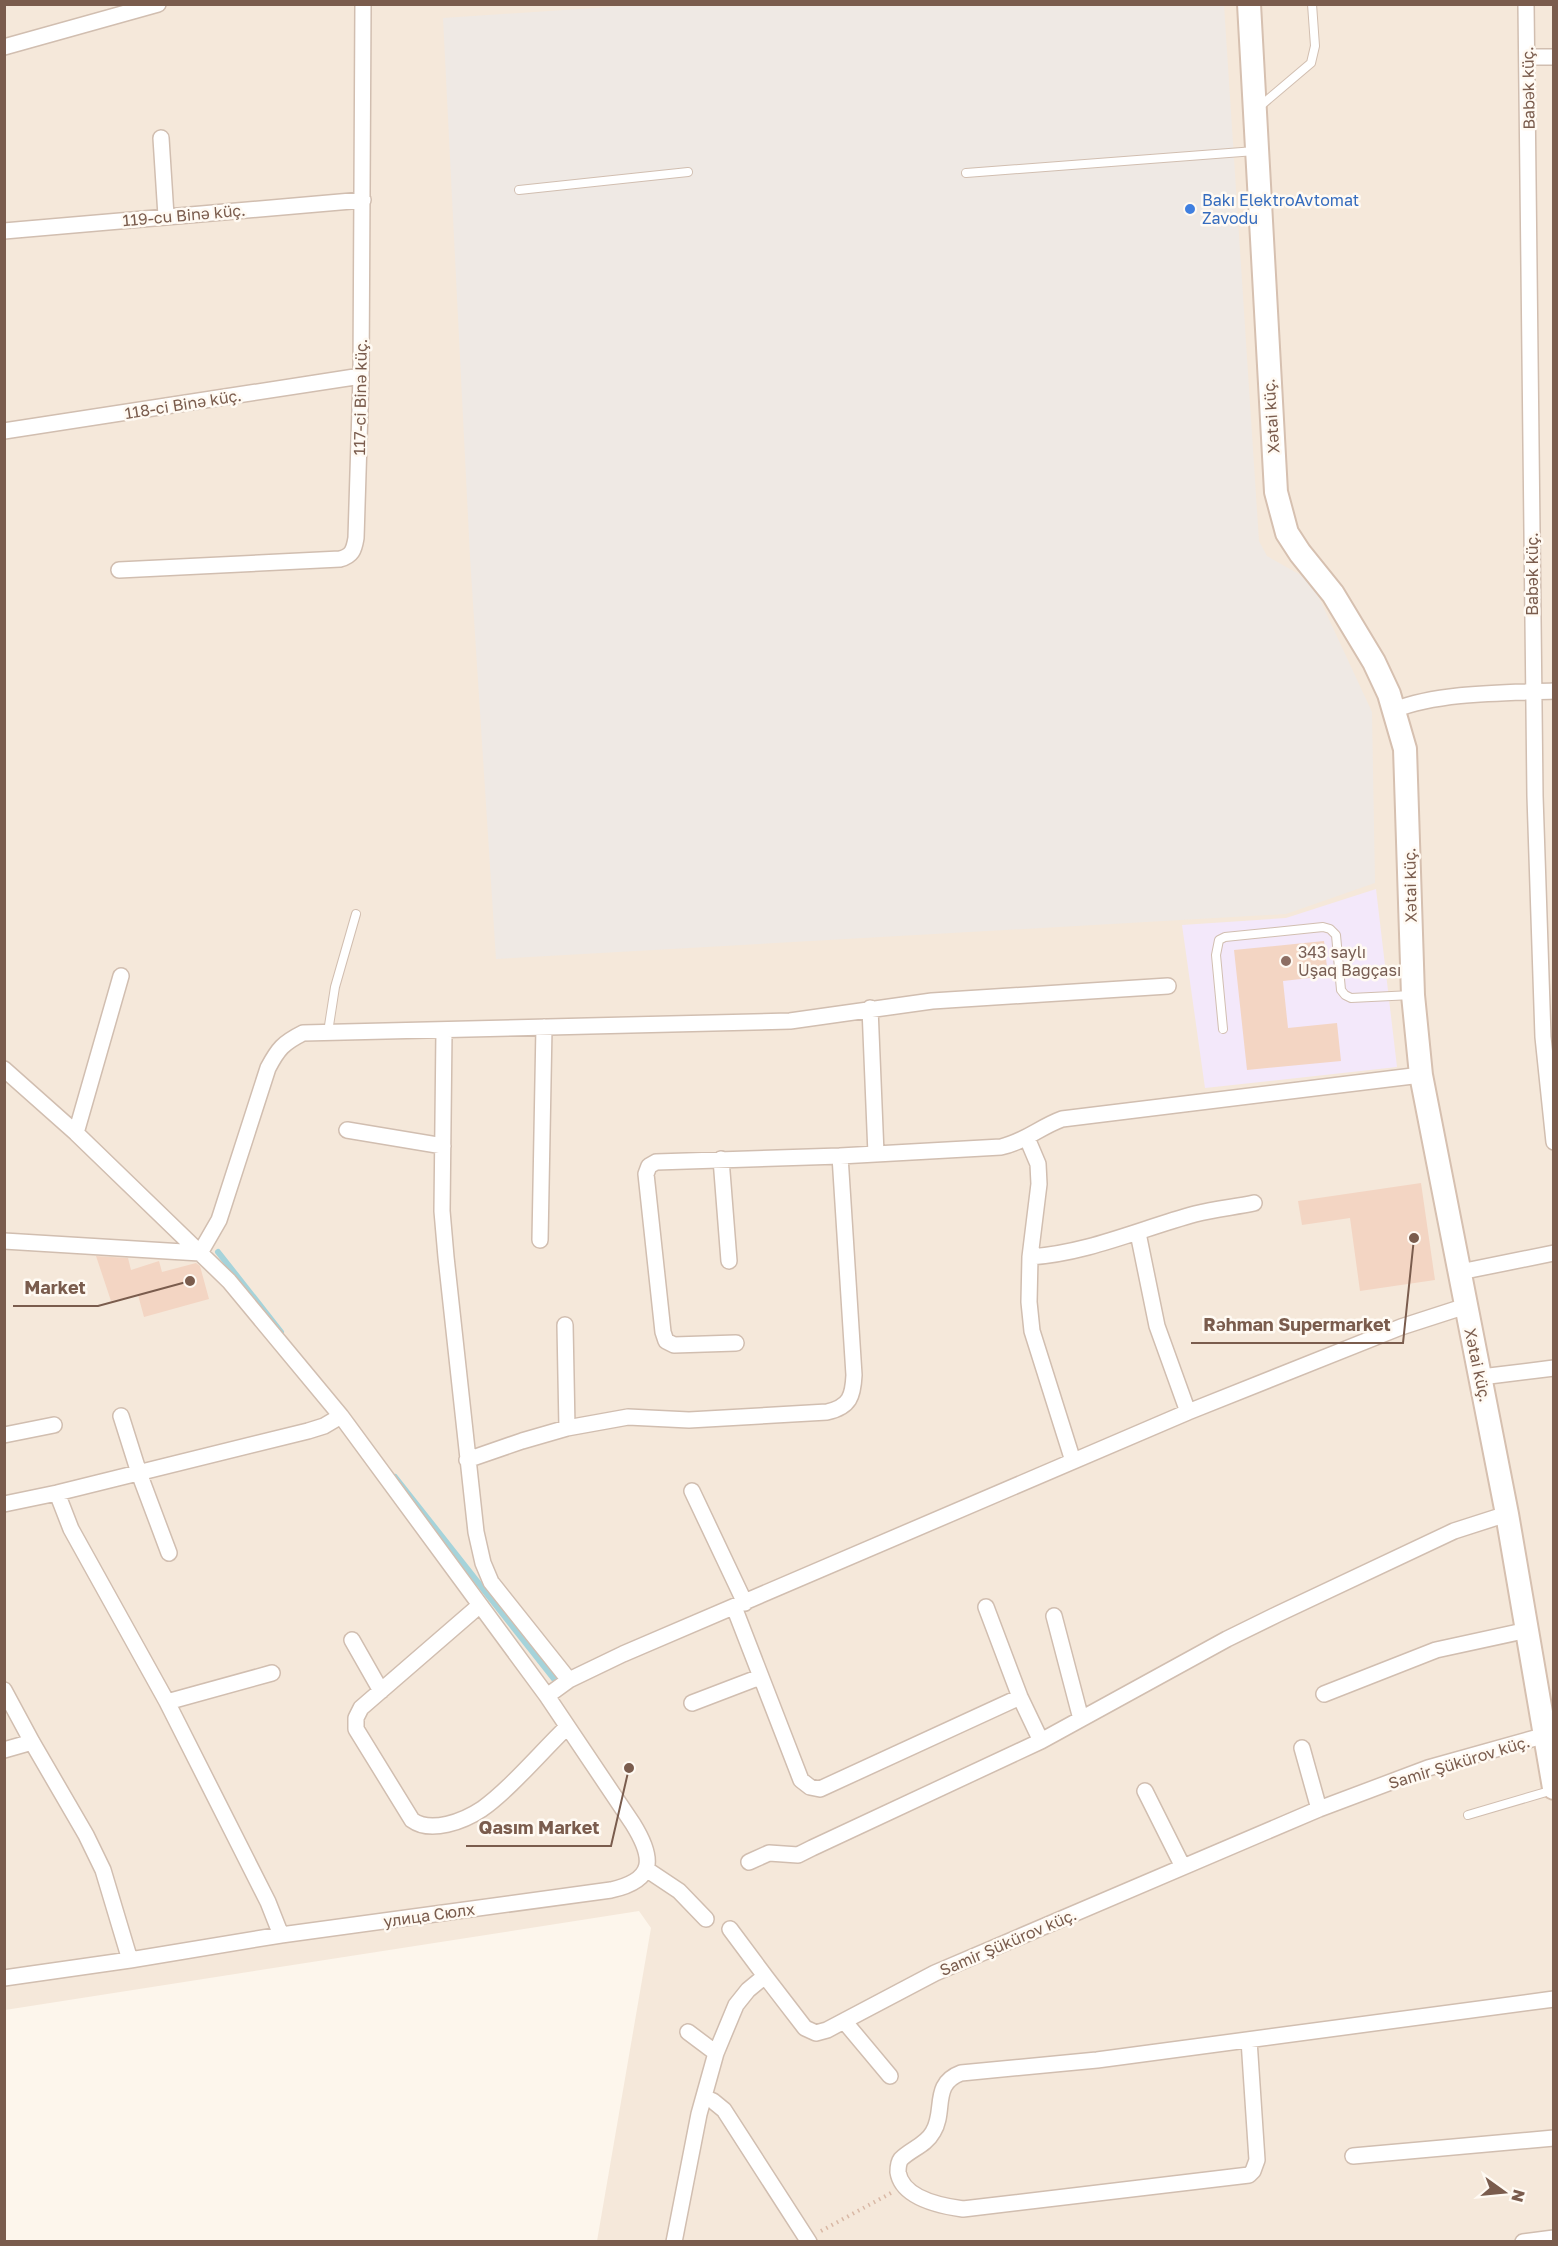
<svg xmlns="http://www.w3.org/2000/svg" width="1558" height="2246" font-family="'Golos Text',sans-serif">
<style>
.residential{fill:#f5e8da}
.industrial{fill:#efe9e4}
.education{fill:#f3e8fa}
.lines{fill:none;stroke-linecap:round;stroke-linejoin:round}
.stream{stroke:#a5d3da;stroke-width:6}
.building{fill:#f3d5c3}
.lane-casing{stroke:#d1beb0;stroke-width:10}
.street-casing{stroke:#d1beb0;stroke-width:18}
.secondary-casing{stroke:#d6c0b0;stroke-width:26}
.path{stroke:#d9b8a5;stroke-width:4;stroke-dasharray:1.5 4.5;stroke-linecap:butt}
.lane{stroke:#fff;stroke-width:8}
.street{stroke:#fff;stroke-width:15}
.secondary{stroke:#fff;stroke-width:22}
.shop-dot{fill:#3f7fe0;stroke:#fffaf3;stroke-width:2}
.education-dot{fill:#8d6e63;stroke:#fffaf3;stroke-width:2}
.labels{text-anchor:middle;stroke-width:5;stroke-linejoin:round;paint-order:stroke}
.street-label{font-size:16px;fill:#7a5c4d;stroke:#fffaf3}
.shop-label{font-size:16px;fill:#366cbe;stroke:#fffaf3;text-anchor:start}
.education-label{font-size:16px;fill:#785e54;stroke:#fffaf3;text-anchor:start}
.leader{fill:none;stroke:#7a5c4d;stroke-width:2}
.callout-dot{fill:#7a5c4d;stroke:#fffaf3;stroke-width:2}
.callout-label{font-size:18px;text-anchor:middle;font-weight:bold;fill:#7a5c4d;stroke:#fffaf3;stroke-width:5;stroke-linejoin:round;paint-order:stroke}
</style>
<rect width="100%" height="100%" fill="#fdf6ec"/>
<!-- residential -->
<path class="residential" d="M 5,5 L 1553,5 L 1553,2241 L 597,2241 L 651,1928 L 639,1911 L 5,2010 Z"/>
<!-- industrial -->
<path class="industrial" d="M 654,4 L 1224,5 L 1259,541 L 1267,556 L 1306,578 L 1315,589 L 1372,712 L 1375,883 L 1286,914 L 496,959 L 470,557 L 443,18 Z"/>
<!-- education -->
<path class="education" d="M 1376,889 L 1397,1067 L 1205,1088 L 1182,925 L 1286,918 Z"/>
<g class="lines">
<!-- stream -->
<path class="stream" d="M 218,1252 L 281,1332
M 395,1477 L 554,1679"/>
</g>
<!-- building -->
<path class="building" d="M 1324,941 L 1328,976 L 1283,981 L 1288,1028 L 1337,1023 L 1341,1061 L 1247,1070 L 1234,950 Z
M 1421,1183 L 1435,1280 L 1360,1291 L 1350,1218 L 1302,1225 L 1298,1201 Z
M 96,1256 L 128,1258 L 131,1270 L 159,1261 L 162,1272 L 196,1263 L 200,1266 L 209,1299 L 144,1317 L 138,1295 L 111,1301 Z"/>
<g class="lines">
<!-- lane casing -->
<g class="lane-casing">
<path id="lane" d="M 1258,108 L 1311,63 L 1315,46 L 1312,4
M 966,173 L 1255,151
M 519,190 L 688,172
M 1223,1029 L 1216,955 L 1219,940 L 1225,937 L 1323,927 L 1330,929 L 1336,935 L 1341,990 L 1345,995 L 1351,998 L 1412,995
M 328,1032 L 335,987 L 356,914
M 1468,1815 L 1553,1790"/>
</g>
<!-- street casing -->
<g class="street-casing">
<path id="street" d="M 1526,4 L 1535,796 L 1543,1037 L 1554,1142
M 4,47 L 158,4
M 1528,57 L 1554,57
M 161,138 L 166,216
M 4,231 L 363,200
M 4,431 L 361,376
M 119,570 L 340,559 C 352,556 354,550 356,538 L 361,376 L 363,4
M 1394,710 C 1440,692 1504,693 1554,691
M 870,1008 L 876,1154
M 444,1031 L 442,1211 L 446,1257 L 476,1532 L 483,1563 L 491,1582 L 569,1680
M 4,1069 L 76,1133 L 229,1281 L 341,1416 L 547,1696 L 633,1824 C 654,1858 656,1880 611,1890 L 281,1935 L 130,1960 L 4,1978
M 347,1130 L 443,1146
M 76,1133 L 121,976
M 1027,1138 L 1038,1164 L 1039,1184 L 1030,1257 L 1029,1302 L 1032,1331 L 1073,1461
M 721,1159 L 729,1261
M 1138,1233 L 1157,1326 L 1188,1412
M 540,1240 L 544,1027
M 4,1241 L 200,1253
M 200,1253 L 219,1220 L 268,1068 C 278,1049 283,1043 303,1033 L 790,1021 L 932,1001 L 1168,986
M 1030,1257 C 1088,1253 1140,1229 1195,1214 C 1215,1209 1235,1207 1254,1203
M 1460,1272 L 1554,1253
M 565,1325 L 567,1428
M 736,1343 L 674,1345 L 666,1341 L 663,1332 L 646,1174 L 649,1166 L 656,1162 L 840,1156 L 1001,1147 C 1024,1142 1040,1127 1062,1119 L 1421,1075
M 1481,1377 L 1554,1368
M 121,1416 L 139,1473 L 169,1553
M 4,1435 L 54,1425
M 467,1460 L 522,1441 L 567,1428 L 628,1417 L 689,1420 L 827,1412 C 850,1407 853,1396 854,1375 L 840,1156
M 692,1491 L 745,1603
M 57,1493 L 71,1529 L 167,1702 L 268,1902 L 281,1935
M 4,1504 L 57,1493 L 308,1431 L 324,1426 L 341,1416
M 480,1605 L 361,1708 L 356,1718 L 356,1729 L 412,1820 C 431,1834 464,1821 482,1809 C 510,1789 541,1752 567,1727
M 734,1607 L 801,1780 L 810,1787 L 820,1789 L 1020,1697
M 986,1607 L 1020,1697 L 1041,1741
M 1054,1616 L 1081,1719
M 352,1640 L 381,1691
M 4,1690 L 32,1742 L 86,1835 L 103,1870 L 130,1960
M 1324,1694 L 1436,1650 L 1528,1630
M 547,1696 L 569,1680 L 623,1654 L 1188,1412 L 1401,1327 L 1466,1306
M 167,1702 L 272,1673
M 692,1703 L 760,1677
M 1302,1748 L 1319,1809
M 4,1750 L 32,1742
M 1145,1791 L 1183,1867
M 749,1862 L 769,1853 L 798,1855 L 812,1848 L 1041,1741 L 1227,1639 L 1278,1614 L 1454,1531 L 1507,1514
M 646,1869 L 679,1891 L 706,1919
M 730,1929 L 765,1976
M 844,2021 L 890,2076
M 688,2032 L 716,2053
M 1249,2040 L 1257,2160 L 1253,2171 L 1249,2175 L 963,2209 C 941,2206 902,2198 898,2172 C 898,2168 898,2163 901,2159 C 911,2149 926,2145 933,2132 C 946,2111 931,2084 961,2073 L 1097,2060 L 1554,1999
M 704,2097 L 713,2101 L 724,2110 L 809,2242
M 1353,2156 L 1554,2138
M 674,2242 L 699,2114 L 716,2053 L 736,2005 L 748,1990 L 765,1976 L 805,2028 L 816,2033 L 827,2030 L 935,1973 L 1319,1809 L 1428,1768 L 1546,1735
M 1523,2242 L 1554,2238"/>
</g>
<!-- secondary casing -->
<g class="secondary-casing">
<path id="secondary" d="M 1249,4 L 1276,492 L 1287,533 L 1300,553 L 1333,594 L 1374,662 L 1389,694 L 1405,749 L 1413,995 L 1421,1075 L 1507,1514 L 1554,1788"/>
</g>
<!-- path -->
<path class="path" d="M 821,2231 L 891,2193"/>
<!-- lane -->
<use href="#lane" class="lane"/>
<!-- street -->
<use href="#street" class="street"/>
<!-- secondary -->
<use href="#secondary" class="secondary"/>
</g>
<!-- markers -->
<circle class="shop-dot" cx="1190" cy="209" r="6"/>
<circle class="education-dot" cx="1286" cy="961" r="6"/>
<g class="labels">
<!-- street labels -->
<g class="street-label">
<text transform="translate(1528 88) rotate(-91)" y="6">Babək küç.</text>
<text transform="translate(184 215) rotate(-5)" y="6">119-cu Binə küç.</text>
<text transform="translate(360 397) rotate(-89)" y="6">117-ci Binə küç.</text>
<text transform="translate(183 404) rotate(-9)" y="6">118-ci Binə küç.</text>
<text transform="translate(1271 416) rotate(-94)" y="6">Xətai küç.</text>
<text transform="translate(1532 574) rotate(-90)" y="6">Babək küç.</text>
<text transform="translate(1410 885) rotate(-91)" y="6">Xətai küç.</text>
<text transform="translate(1478 1365) rotate(78)" y="6">Xətai küç.</text>
<text transform="translate(1459 1762) rotate(-17)" y="6">Samir Şükürov küç.</text>
<text transform="translate(429 1915) rotate(-8)" y="6">улица Сюлх</text>
<text transform="translate(1008 1942) rotate(-23)" y="6">Samir Şükürov küç.</text>
</g>
<!-- shop labels -->
<g class="shop-label">
<text x="1202" y="206">Bakı ElektroAvtomat<tspan x="1202" dy="18">Zavodu</tspan></text>
</g>
<!-- education labels -->
<g class="education-label">
<text x="1298" y="958">343 saylı<tspan x="1298" dy="18">Uşaq Bağçası</tspan></text>
</g>
</g>
<!-- callouts -->
<path class="leader" d="M190 1281L98 1306H13M1414 1238L1403 1343H1191M629 1768L611 1846H466"/>
<g class="callout-dot">
<circle cx="190" cy="1281" r="6"/>
<circle cx="1414" cy="1238" r="6"/>
<circle cx="629" cy="1768" r="6"/>
</g>
<g class="callout-label">
<text x="55" y="1294">Market</text>
<text x="1297" y="1331">Rəhman Supermarket</text>
<text x="539" y="1834">Qasım Market</text>
</g>
<!-- border -->
<rect width="1558" height="2246" fill="none" stroke="#7a5c4d" stroke-width="12"/>
<!-- north arrow -->
<g transform="translate(1504 2192) rotate(105)" stroke="#fffaf3" stroke-width="4.5" paint-order="stroke">
<path d="M0-4.5L10 22L0 15L-10 22Z" fill="#7a5c4d"/>
<text y="-9" font-size="16" font-weight="bold" text-anchor="middle" fill="#7a5c4d">N</text>
</g>
</svg>
